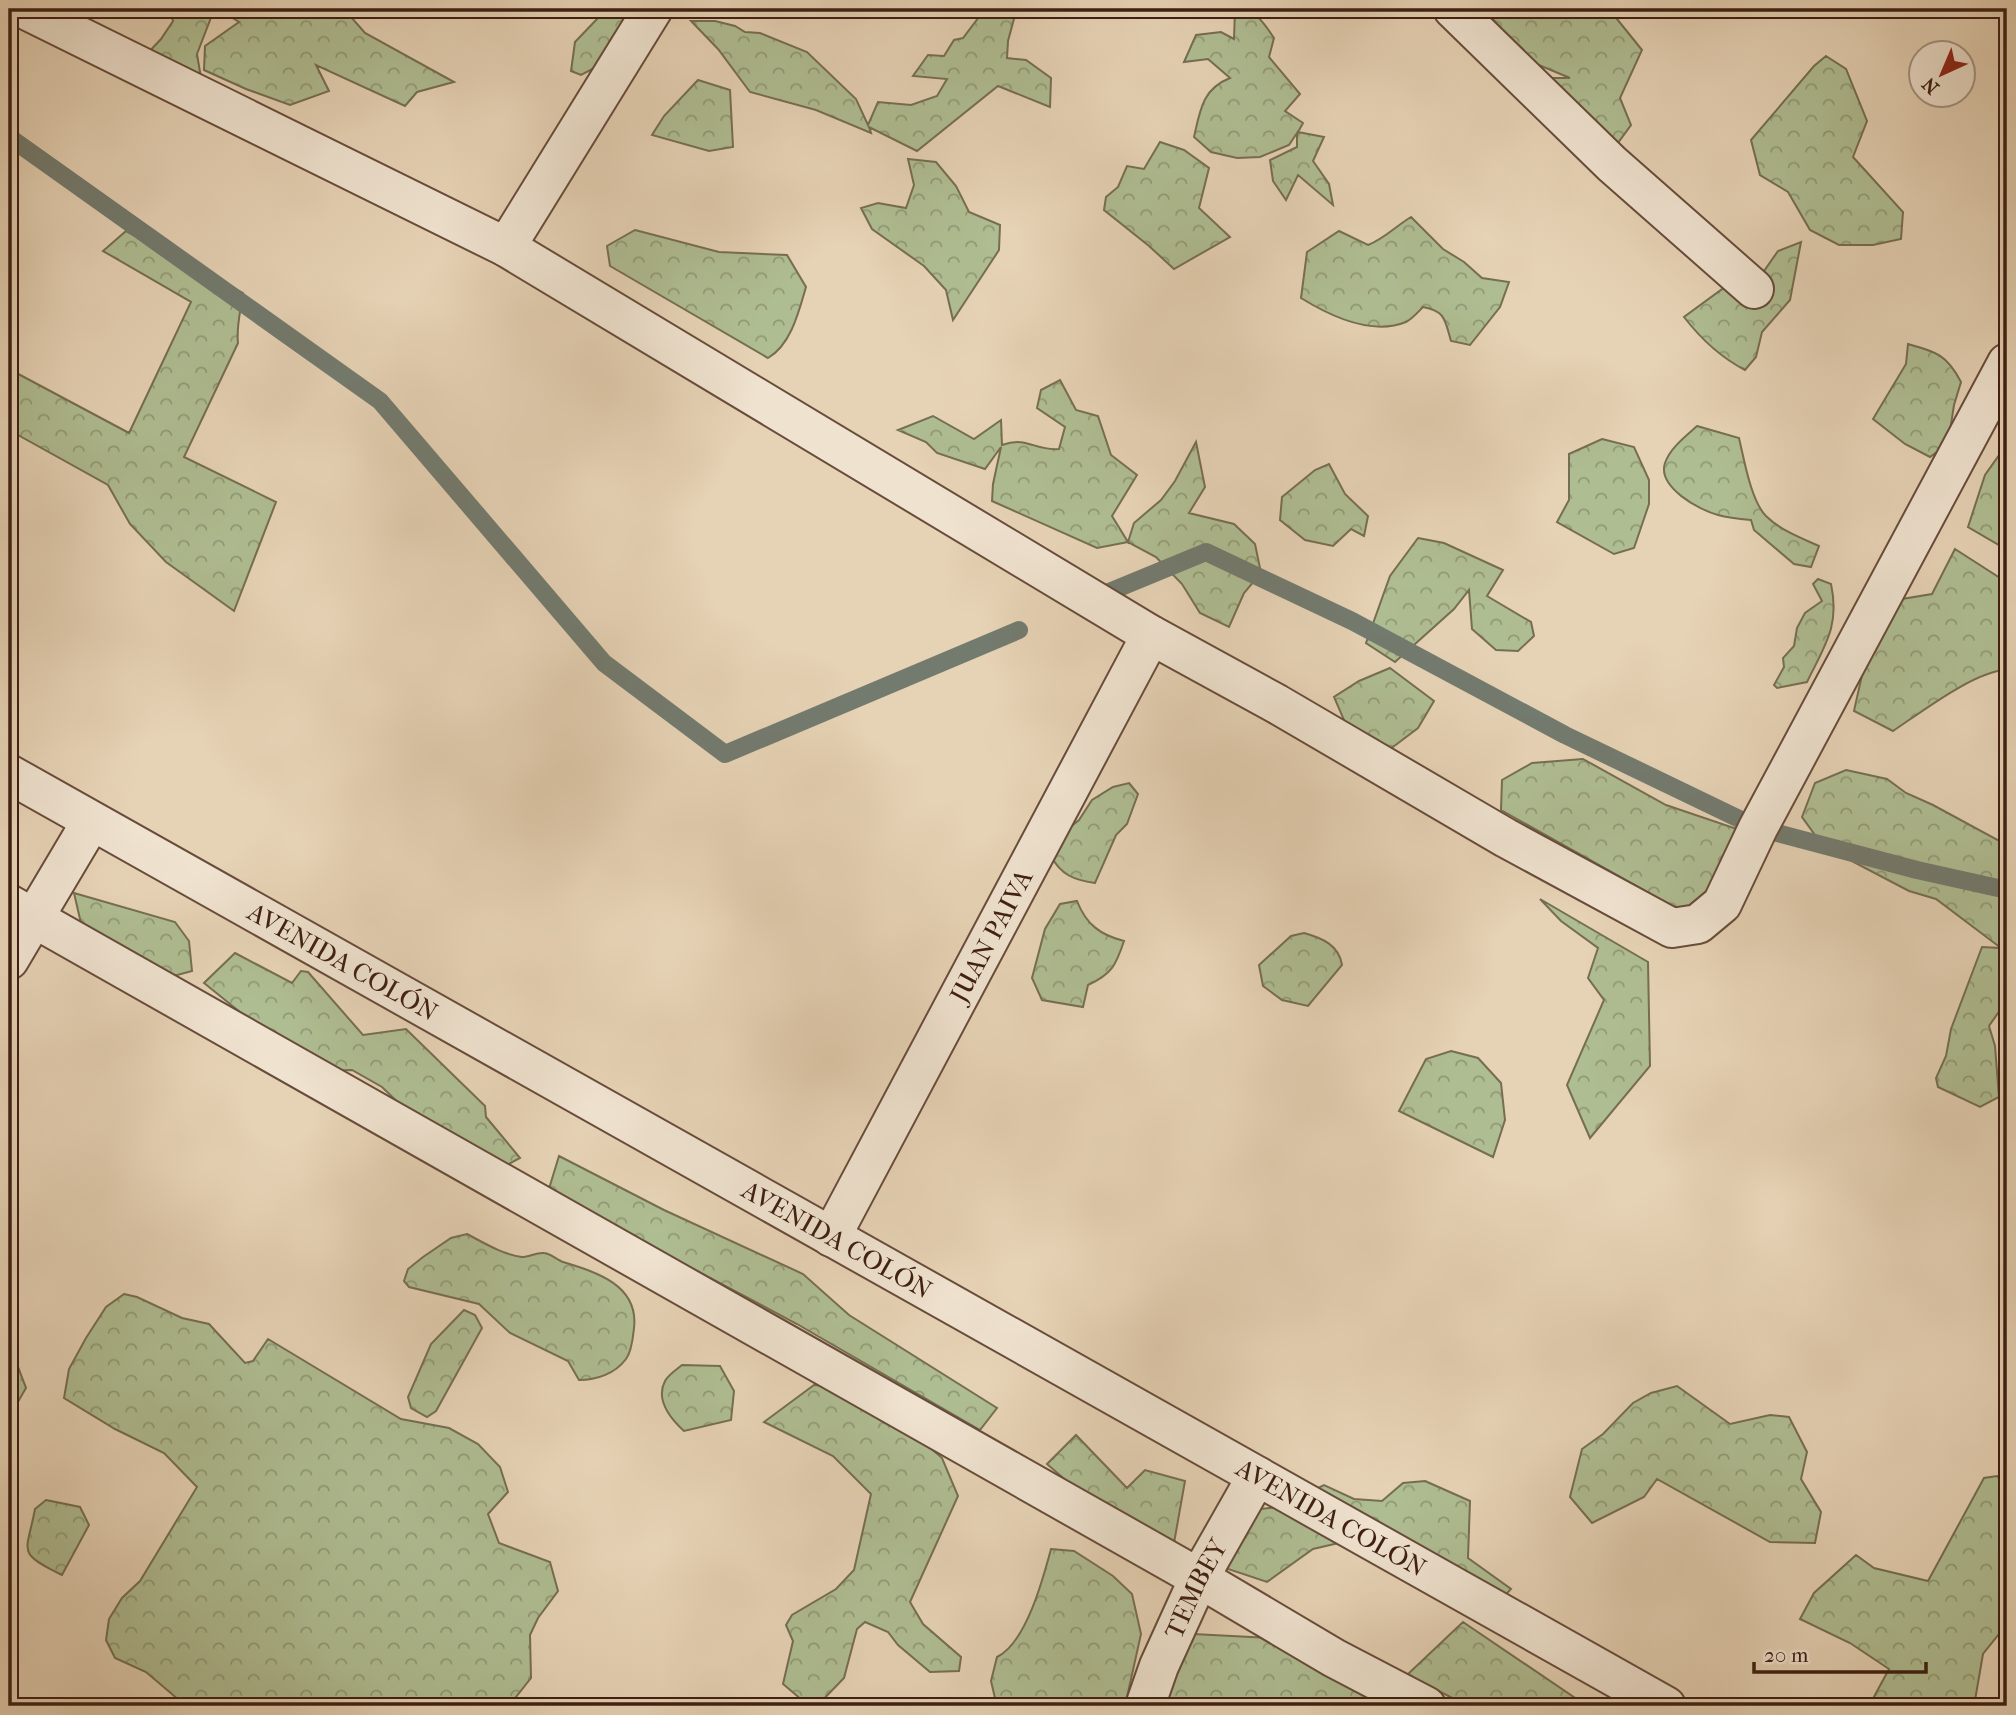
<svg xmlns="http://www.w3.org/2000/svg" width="2016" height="1715" font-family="'IM FELL French Canon',serif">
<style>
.forest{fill:url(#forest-crowns);stroke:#766e52;stroke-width:2}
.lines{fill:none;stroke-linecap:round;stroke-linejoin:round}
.stream{stroke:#737b6f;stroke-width:18}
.minor-casing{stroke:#684c3b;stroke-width:42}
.minor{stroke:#efe2cf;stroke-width:38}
.labels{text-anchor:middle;stroke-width:5;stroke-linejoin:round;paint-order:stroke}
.street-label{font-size:26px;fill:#3e1f12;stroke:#efe2cf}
</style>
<defs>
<pattern id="forest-crowns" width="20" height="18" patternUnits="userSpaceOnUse" patternTransform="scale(1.75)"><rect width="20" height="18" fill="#afbd92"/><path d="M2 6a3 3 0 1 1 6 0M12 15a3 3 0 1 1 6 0" fill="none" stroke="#909976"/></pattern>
</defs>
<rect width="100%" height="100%" fill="#e6d2b5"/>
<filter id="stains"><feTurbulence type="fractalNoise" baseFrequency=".00286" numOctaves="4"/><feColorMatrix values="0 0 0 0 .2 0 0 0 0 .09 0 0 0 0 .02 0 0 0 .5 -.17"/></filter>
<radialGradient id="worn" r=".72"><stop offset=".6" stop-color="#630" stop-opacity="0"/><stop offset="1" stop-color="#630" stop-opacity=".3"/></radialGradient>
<!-- forest -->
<path class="forest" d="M 169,9 L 185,9 L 212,15 L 197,54 L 204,96 L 144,57 L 161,39 L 173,21 Z
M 218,9 L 344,9 L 365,33 L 454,82 L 417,92 L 405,106 L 316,65 L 329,91 L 290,105 L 246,89 L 204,70 L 205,46 L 239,22 Z
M 600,9 L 635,9 L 612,59 L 581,75 L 571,71 L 575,42 L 598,18 Z
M 985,9 L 1008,9 L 1015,15 L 1008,41 L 1007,58 L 1026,60 L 1051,78 L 1050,107 L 998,86 L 917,151 L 869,127 L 871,133 L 816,110 L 750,92 L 718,49 L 691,21 L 715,21 L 735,26 L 745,32 L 760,33 L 807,52 L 856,99 L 868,125 L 878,102 L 911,105 L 937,96 L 947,79 L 913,76 L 928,55 L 944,56 L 954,40 L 963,38 Z
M 1235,9 C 1256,9 1263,22 1274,38 L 1269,57 L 1300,94 L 1285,111 L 1303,123 L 1298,132 L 1324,137 L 1313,161 L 1329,184 L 1333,205 L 1298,175 L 1286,200 L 1273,181 L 1270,160 L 1297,147 L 1297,133 L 1289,145 L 1260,157 L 1237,158 L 1211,152 L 1194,137 C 1200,111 1202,89 1230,78 L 1208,59 L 1184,62 L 1196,35 L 1221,32 L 1234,39 Z
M 1484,9 L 1609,9 L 1642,50 L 1620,98 L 1631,125 L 1615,147 L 1561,119 L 1552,78 L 1570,78 L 1529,61 Z
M 1826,56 L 1846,69 L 1867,121 L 1853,157 L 1903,212 L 1901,239 L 1873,245 L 1839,245 L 1810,230 L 1788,192 L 1760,175 L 1751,140 L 1814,66 Z
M 698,80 L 730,90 L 733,147 L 709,151 L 652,135 L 664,116 Z
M 1160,142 L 1184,150 L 1209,168 L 1199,208 L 1230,237 L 1174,269 L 1149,246 L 1104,210 L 1106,197 L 1118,187 L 1127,166 L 1144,169 Z
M 908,159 L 936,162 L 956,186 L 969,212 L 1000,225 L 999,250 L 953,320 L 946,290 L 924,266 L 872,229 L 861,208 L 878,203 L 906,208 L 914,185 Z
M 1411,217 L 1443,249 L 1464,262 L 1482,278 L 1509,282 L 1500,307 L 1470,345 L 1451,341 C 1445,321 1446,311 1423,307 C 1418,312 1412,319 1406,322 C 1371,336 1330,316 1301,298 L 1307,252 L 1339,231 L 1368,245 C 1384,239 1396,226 1411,217 Z
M 635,230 L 719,252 L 787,255 L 806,287 C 799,311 791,345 768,358 L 610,266 L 607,246 Z
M 126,231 L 243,293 C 241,310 236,326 238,343 L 184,457 L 276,502 L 234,611 L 166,562 L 130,524 L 108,485 L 9,430 L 9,369 L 129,433 L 191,302 L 103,251 Z
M 1801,242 L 1790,300 L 1762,332 L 1756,357 L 1745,370 C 1720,357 1701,339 1684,317 L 1725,287 L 1753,278 L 1764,271 L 1778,251 Z
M 1908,344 C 1937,352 1947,355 1961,382 L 1954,405 L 1948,444 L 1930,457 L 1905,444 L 1873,419 L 1906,364 Z
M 1060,380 L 1076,410 L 1098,416 L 1111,455 L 1137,475 L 1112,516 L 1128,542 L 1134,523 L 1161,500 L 1175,481 L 1196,442 L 1205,487 L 1189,513 L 1234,524 L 1255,544 L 1261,573 L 1244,593 L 1229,627 L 1200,613 L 1182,584 L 1156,557 L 1128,542 L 1097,548 L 992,501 L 993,484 L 1001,447 L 985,469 L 937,453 L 926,442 L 898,430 L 933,416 L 974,439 L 1001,420 L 1002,445 C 1028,436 1034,451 1059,449 L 1065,427 L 1037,408 L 1041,390 Z
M 1697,426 L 1739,438 C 1744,459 1751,501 1766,516 C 1780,530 1801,538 1819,546 L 1811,567 L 1794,564 L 1754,530 L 1751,520 C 1740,519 1729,518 1718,515 C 1699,510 1657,487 1665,463 C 1670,448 1686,436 1697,426 Z
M 1602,439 L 1634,447 L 1649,480 L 1649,504 L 1634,548 L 1614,554 L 1557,522 L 1569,500 L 1569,454 Z
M 2007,444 L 2007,546 L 2004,548 L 1968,527 L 1985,475 Z
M 1329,464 L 1345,494 L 1368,516 L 1364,536 L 1351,529 L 1333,546 L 1305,540 L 1280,520 L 1282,497 L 1315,470 Z
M 1418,538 L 1444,543 L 1503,570 L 1487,596 L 1531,622 L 1534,636 L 1518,651 L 1496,650 L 1472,629 L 1469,590 L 1454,609 L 1395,662 L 1366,643 L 1390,576 Z
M 1955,549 L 2000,578 L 2007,589 L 2007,670 C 1976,670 1920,713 1893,731 L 1854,711 L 1868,648 L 1902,599 L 1932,594 Z
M 1818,579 L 1831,584 C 1840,626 1825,645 1807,682 L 1777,688 L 1774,685 L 1784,667 L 1783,658 L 1794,646 L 1797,628 L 1805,613 L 1822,601 L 1813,584 Z
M 1390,668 L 1434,701 L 1418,728 L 1389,750 L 1353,741 L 1334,697 L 1359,681 Z
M 1583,759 L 1666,805 L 1743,831 L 1706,925 L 1501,810 L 1502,780 L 1532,763 Z
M 1846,770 L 1887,779 L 1906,793 L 1933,805 L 2007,845 L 2007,1000 L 1989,1026 L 1995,1046 L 1999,1097 L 1980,1107 L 1938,1087 L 1936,1078 L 1946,1056 L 1951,1029 L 1982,947 L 2001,948 L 1936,899 L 1909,891 L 1823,846 L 1802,817 L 1815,783 Z
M 1129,783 L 1138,794 L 1127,824 L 1116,835 L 1095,883 C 1074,880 1061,875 1051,856 L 1060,835 L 1079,820 L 1092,800 L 1113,787 Z
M 74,893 L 175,922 L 189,941 L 192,971 L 170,977 L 83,932 Z
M 1540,899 L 1648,962 L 1650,1066 L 1590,1138 L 1567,1085 L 1604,1000 L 1588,978 L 1598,948 L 1561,921 Z
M 1077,901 C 1086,924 1100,935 1124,941 C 1116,965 1112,974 1088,985 L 1083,1007 L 1042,1000 L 1032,978 L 1045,929 L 1060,904 Z
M 1304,933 C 1322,938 1339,945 1342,965 L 1308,1006 L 1282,1000 L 1263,986 L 1259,965 L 1291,936 Z
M 235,953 L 292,983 L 301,971 L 308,972 L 363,1035 L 406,1029 L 485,1106 L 486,1117 L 520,1158 L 505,1166 L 491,1164 L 460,1137 L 432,1135 L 382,1087 L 352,1070 L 313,1071 L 204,983 Z
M 1451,1051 L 1478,1058 L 1501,1083 L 1505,1120 L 1493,1157 L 1399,1111 L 1426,1059 Z
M 559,1156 L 664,1210 L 803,1274 L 849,1315 L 997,1408 L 980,1430 L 797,1324 L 548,1192 Z
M 467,1234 C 484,1243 504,1255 522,1257 C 529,1257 537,1252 544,1253 C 550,1253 557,1260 563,1262 C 596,1272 639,1285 634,1328 C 633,1337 632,1351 626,1359 C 615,1374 596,1380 579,1380 L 568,1361 L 510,1333 L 479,1304 L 409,1287 L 404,1281 L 408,1269 L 423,1257 L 451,1238 Z
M 124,1294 L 137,1297 L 182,1318 L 209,1324 L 245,1363 L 253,1361 L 268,1339 L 401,1419 L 449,1428 L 478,1444 L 500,1467 L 508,1492 L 488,1514 L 499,1543 L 550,1562 L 558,1591 L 538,1618 L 530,1635 L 531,1678 L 512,1702 L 503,1701 L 500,1706 L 186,1706 L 146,1672 L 115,1658 L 106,1640 L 109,1619 L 122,1598 L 140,1581 L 197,1487 L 164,1453 L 115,1429 L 64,1398 L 69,1369 L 86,1338 L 106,1307 Z
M 464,1310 L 475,1315 L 482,1328 L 436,1411 L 427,1417 L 411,1408 L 408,1397 L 431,1344 Z
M 9,1361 L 18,1367 L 26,1388 L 15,1407 L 9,1404 Z
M 682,1365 L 720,1366 L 734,1391 L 731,1420 L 684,1431 C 671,1419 655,1400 665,1381 C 668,1375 677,1369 682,1365 Z
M 814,1385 L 836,1387 L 911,1431 L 942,1458 L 958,1496 L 910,1602 L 923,1624 L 961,1657 L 959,1671 L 930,1672 L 898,1645 L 888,1632 L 865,1622 L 857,1629 L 844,1678 L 817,1706 L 809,1706 L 783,1684 L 793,1641 L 786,1625 L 792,1615 L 836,1589 L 854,1570 L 871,1494 L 833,1456 L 764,1422 Z
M 1677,1386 L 1730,1424 L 1770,1415 L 1789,1417 L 1807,1452 L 1801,1479 L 1821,1512 L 1815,1543 L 1770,1542 L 1657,1479 L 1644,1497 L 1592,1523 L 1570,1497 L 1582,1449 L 1603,1434 L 1633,1403 L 1651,1393 Z
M 1076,1435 L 1127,1488 L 1145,1470 L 1185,1481 L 1174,1543 L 1100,1510 L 1047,1464 Z
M 1997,1476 L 2007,1485 L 2007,1624 L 1983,1654 L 1974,1706 L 1869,1706 L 1889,1669 L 1850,1643 L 1800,1619 L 1814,1593 L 1856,1555 L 1874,1568 L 1928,1581 L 1984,1478 Z
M 1425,1481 L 1470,1501 L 1468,1558 L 1511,1589 L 1496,1605 L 1343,1542 L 1313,1549 L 1267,1582 L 1228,1569 L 1204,1542 L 1222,1513 L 1279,1507 L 1324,1485 L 1354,1499 L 1382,1501 L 1403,1483 Z
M 46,1500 L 80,1507 L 89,1525 L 62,1575 C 15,1552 27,1553 35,1509 Z
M 1051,1549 L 1074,1551 L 1113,1576 L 1132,1594 L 1141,1634 L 1125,1706 L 1008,1706 L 995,1698 L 991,1681 L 997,1657 C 1026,1643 1043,1579 1051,1549 Z
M 1463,1622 L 1587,1706 L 1468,1706 L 1407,1675 Z
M 1193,1634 L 1270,1638 L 1389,1706 L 1164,1706 L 1178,1666 Z"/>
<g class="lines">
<!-- stream -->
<path class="stream" d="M 9,137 L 380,401 L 604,663 L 725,754 L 1019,630
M 1092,599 L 1206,552 L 1352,621 L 1565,735 L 1758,828 L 1917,870 L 2007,890"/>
<!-- minor casing -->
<g class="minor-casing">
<g id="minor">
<path d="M 24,9 L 506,247 L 1151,635 L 1277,704 L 1506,838 L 1672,928 L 1698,924 L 1722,904 L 1758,828 L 2007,363"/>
<path d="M 1453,9 L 1612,164 L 1754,289"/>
<path d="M 506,247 L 653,9"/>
<path id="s1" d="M 9,774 L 1666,1706"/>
<path d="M 9,904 L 1199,1578 L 1334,1658 L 1426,1706"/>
<path d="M 9,960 L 91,822"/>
<path id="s2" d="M 831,1237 L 1151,635"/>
<path id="s3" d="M 1145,1706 L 1159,1666 L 1199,1578 L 1257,1476"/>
</g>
</g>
<!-- minor -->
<use href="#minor" class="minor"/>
</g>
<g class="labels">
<!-- street labels -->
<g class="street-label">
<text dy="9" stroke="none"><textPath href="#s2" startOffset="341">JUAN PAIVA</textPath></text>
<text dy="9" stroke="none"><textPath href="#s1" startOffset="383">AVENIDA COLÓN</textPath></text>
<text dy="9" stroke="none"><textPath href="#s1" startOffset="950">AVENIDA COLÓN</textPath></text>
<text dy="9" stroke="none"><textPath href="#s1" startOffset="1517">AVENIDA COLÓN</textPath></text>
<text dy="9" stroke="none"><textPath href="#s3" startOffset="128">TEMBEY</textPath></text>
</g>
</g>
<!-- margin -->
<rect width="2016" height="1715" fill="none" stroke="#e6d2b5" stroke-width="35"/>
<rect x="10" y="10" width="1995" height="1694" fill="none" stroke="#3e1f12" stroke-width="3.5"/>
<rect x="18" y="18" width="1981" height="1680" fill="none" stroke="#3e1f12" stroke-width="2"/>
<!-- north arrow -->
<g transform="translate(1942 74) rotate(224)"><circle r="33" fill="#efe2cf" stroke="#a89483" stroke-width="2"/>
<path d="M0-5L12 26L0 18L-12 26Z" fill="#8f2418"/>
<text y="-10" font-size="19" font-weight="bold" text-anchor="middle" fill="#3e1f12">N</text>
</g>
<!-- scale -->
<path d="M1754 1662v10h172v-10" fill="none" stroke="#3e1f12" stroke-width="3.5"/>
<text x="1764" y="1662" font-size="21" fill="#3e1f12" stroke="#efe2cf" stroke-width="5" paint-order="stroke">20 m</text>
<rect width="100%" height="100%" filter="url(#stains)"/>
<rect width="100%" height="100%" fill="url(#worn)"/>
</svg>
